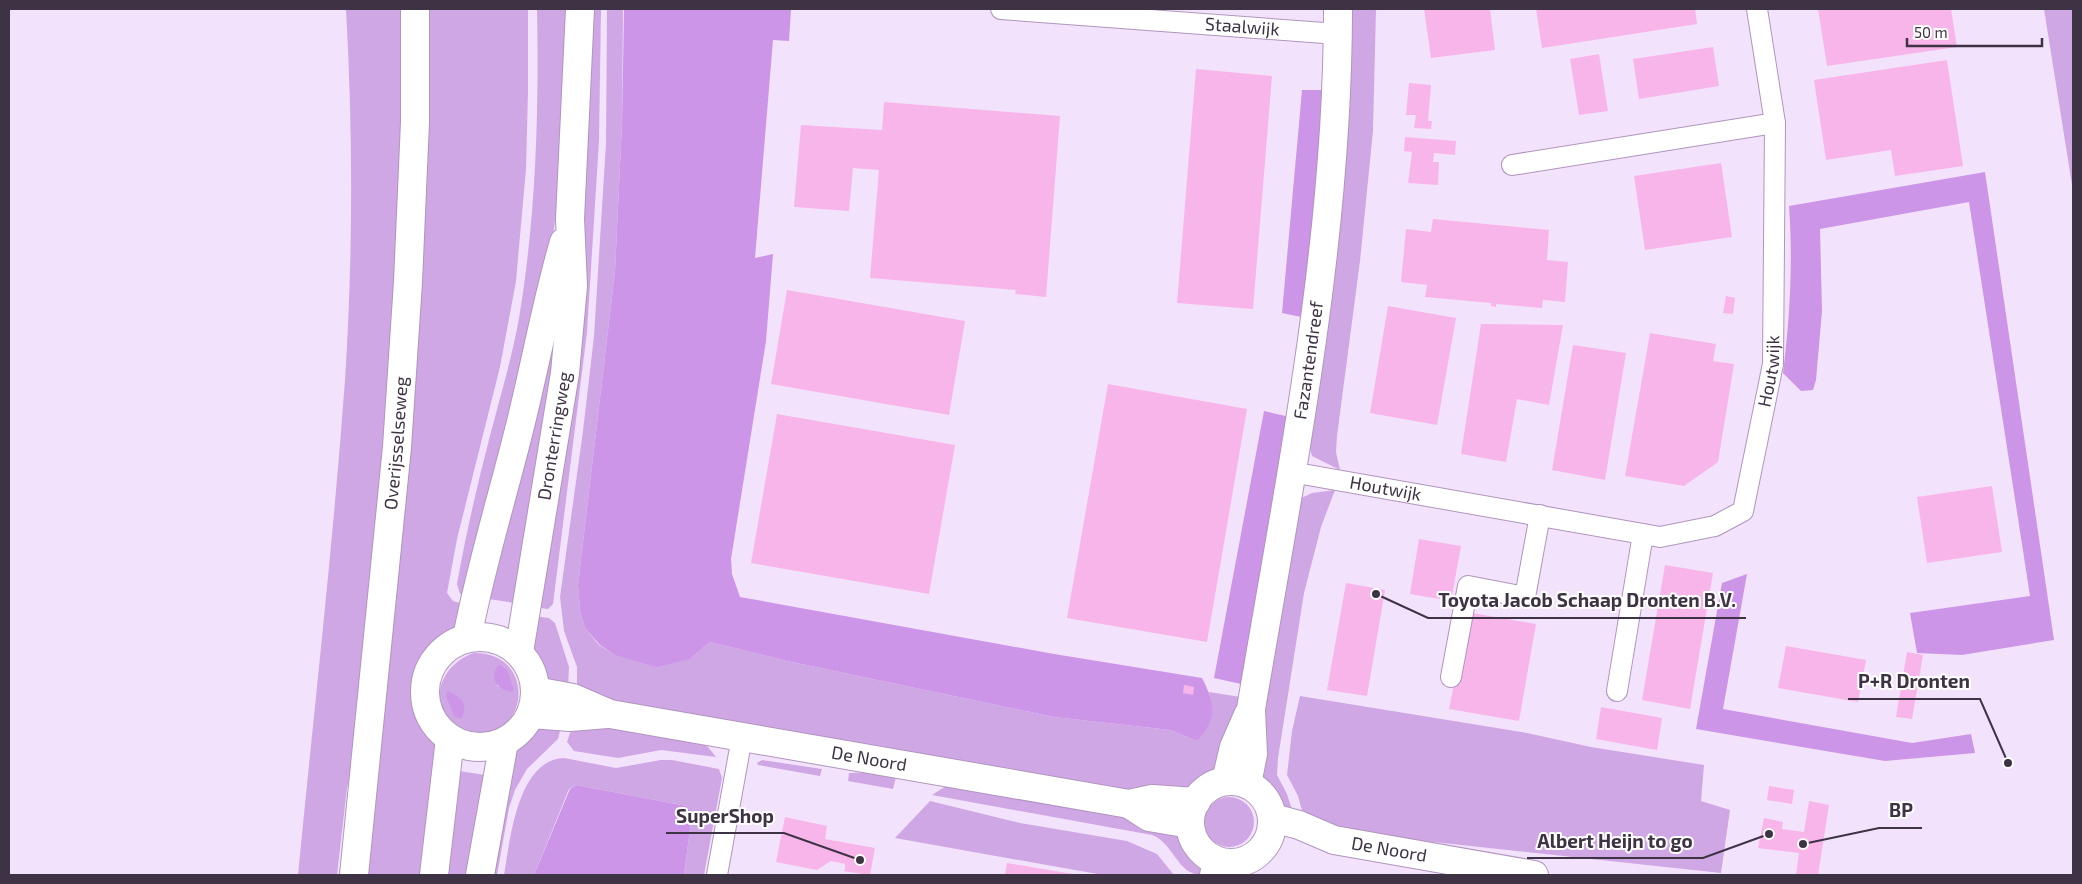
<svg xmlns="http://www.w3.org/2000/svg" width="2082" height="884" font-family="'Exo 2',sans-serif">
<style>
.green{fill:#d0a7e5;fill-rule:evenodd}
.forest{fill:#cc95e8}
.building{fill:#f8b5ea}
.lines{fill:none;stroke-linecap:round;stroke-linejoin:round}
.street-casing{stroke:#b095be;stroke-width:22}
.secondary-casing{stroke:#b095be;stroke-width:30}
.highway-casing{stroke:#b095be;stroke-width:30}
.street{stroke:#fff;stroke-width:20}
.secondary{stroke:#fff;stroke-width:28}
.highway{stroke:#fff;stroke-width:28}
.labels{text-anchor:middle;stroke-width:4;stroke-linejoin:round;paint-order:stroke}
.street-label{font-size:18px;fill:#3e3344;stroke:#fff}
.leader{fill:none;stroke:#3e3344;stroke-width:2}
.callout-dot{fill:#3e3344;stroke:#fff;stroke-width:2}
.callout-label{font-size:19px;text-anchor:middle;font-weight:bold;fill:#3e3344;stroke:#fff;stroke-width:4;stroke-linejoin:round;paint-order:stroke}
</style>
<rect width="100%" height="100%" fill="#f3e2fc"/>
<!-- green -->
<path class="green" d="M 346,9 L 404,9 L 396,290 L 383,466 L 357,744 L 347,788 L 337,875 L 298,875 C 314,710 333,545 345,380 C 353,257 353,132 346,9 Z
M 428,9 L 528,9 L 528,92 L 526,169 L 516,281 L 500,367 L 457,539 L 447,593 L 453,601 L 467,605 L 456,633 L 435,650 L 429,657 L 423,666 L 418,682 L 419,708 L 422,718 L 437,742 L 427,875 L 368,875 L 401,542 Z
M 537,9 L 568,9 L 561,175 L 551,251 L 469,596 L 460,594 L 457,584 C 466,533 478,482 491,432 C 501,394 512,357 519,318 C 536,217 539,111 537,9 Z
M 590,9 L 601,9 L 599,141 L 587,332 L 553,604 L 548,609 L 533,607 L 584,204 L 588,141 Z
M 607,9 L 623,9 L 622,123 L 615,271 L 578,585 L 580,611 L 585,628 L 599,645 L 615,655 L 690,659 L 710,642 L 787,661 L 1054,717 L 1170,730 L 1197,741 L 1212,707 L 1209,692 L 1241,697 L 1215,773 L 1194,787 L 1180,794 L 1091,787 L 637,709 L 577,692 L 577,667 L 564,631 L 560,597 L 583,431 L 594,336 L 606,143 Z
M 1349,9 L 1376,9 L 1373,131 L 1360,261 L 1337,436 L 1336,452 L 1340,470 L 1312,456 L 1307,439 Z
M 2044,9 L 2073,9 L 2073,191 L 2069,166 Z
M 567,281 L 521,604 L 482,598 Z
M 1335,490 L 1321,527 L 1304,593 L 1278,758 L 1277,775 L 1287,794 L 1294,816 L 1286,815 L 1275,801 L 1260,773 L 1272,640 L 1297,500 L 1312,493 Z
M 533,616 L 549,618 L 555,623 L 569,667 L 568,689 C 562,687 554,685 549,682 C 526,670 531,636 533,616 Z
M 474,653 C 536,652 530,738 476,732 C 468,731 459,727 452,721 C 427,697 444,663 474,653 ZM 504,667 L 514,688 L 497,686 Z
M 1300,696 L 1527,733 L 1591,747 L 1704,765 L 1701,801 L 1730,810 L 1721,873 L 1350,833 L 1304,818 L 1298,796 L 1287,775 L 1292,731 Z
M 562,723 L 558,739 L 527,769 L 515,790 L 509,808 L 497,875 L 486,875 L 515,746 L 539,725 Z
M 573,724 L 636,729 L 698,741 L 708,747 L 716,757 L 661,750 L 618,758 L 574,751 L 567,742 Z
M 564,758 L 616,768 L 661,760 L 672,760 L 719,769 L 722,778 L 704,875 L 684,875 L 692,813 L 687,806 L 576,785 L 569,789 L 534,875 L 504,875 C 510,841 517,760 564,758 Z
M 762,760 L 822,769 L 820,776 L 758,765 L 757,763 Z
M 453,770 L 491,776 L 474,875 L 440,875 Z
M 882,772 L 896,777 L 893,789 L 848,781 L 849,773 Z
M 946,786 L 1108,812 L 1180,834 L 1199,865 L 1202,875 C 1177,875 1174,843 1152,835 L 932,795 Z
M1204 822a25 25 0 1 1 50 0a25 25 0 1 1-50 0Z
M 930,801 L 1020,823 L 1127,841 L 1157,854 L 1174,875 L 1103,875 L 895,838 Z"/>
<!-- forest -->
<path class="forest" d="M 624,9 L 791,9 L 789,41 L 773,40 L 755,258 L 773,254 L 766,341 L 731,559 L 732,574 L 740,597 L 1054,654 L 1202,678 C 1215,703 1218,719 1197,741 L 1170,730 L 1054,717 L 787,661 L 710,642 L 690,659 L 657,667 L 615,655 L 600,645 L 585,628 L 580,611 L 578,585 L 615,271 L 622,123 Z
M 1302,90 L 1323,90 L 1306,318 L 1282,313 Z
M 1985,172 L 2054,640 L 1962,655 L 1917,653 L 1910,613 L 2030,596 L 1969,202 L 1820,229 L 1822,311 L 1816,380 L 1813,390 L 1801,391 L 1783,373 C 1790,317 1793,262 1789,206 Z
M 1264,411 L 1290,417 L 1270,535 L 1241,684 L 1214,678 Z
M 1747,574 L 1723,709 L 1912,743 L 1971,734 L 1975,753 L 1885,761 L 1696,729 L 1722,583 Z
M 498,665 C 510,667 509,679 514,688 L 512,692 C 498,689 488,680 498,665 Z
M 447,691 C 460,696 470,704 461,719 L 454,716 L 446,696 Z
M 576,785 L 687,806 L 692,813 L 684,875 L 534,875 L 570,789 Z"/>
<!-- building -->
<path class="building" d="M 1424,9 L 1490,9 L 1495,50 L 1431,58 Z
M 1536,9 L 1695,9 L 1697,24 L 1542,48 Z
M 1818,9 L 1951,9 L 1957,47 L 1827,66 Z
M 1713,47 L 1719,86 L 1639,99 L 1633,59 Z
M 1599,54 L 1608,111 L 1579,115 L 1570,59 Z
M 1947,60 L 1963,166 L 1895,176 L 1891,150 L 1826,160 L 1814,80 Z
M 1196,69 L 1272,76 L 1253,309 L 1177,303 Z
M 1409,83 L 1431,85 L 1428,121 L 1432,121 L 1431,129 L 1414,128 L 1416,115 L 1406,115 Z
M 884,102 L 1060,116 L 1046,297 L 1015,294 L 1016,290 L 870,278 L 879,170 L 853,168 L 849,211 L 794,207 L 801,125 L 882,130 Z
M 1405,137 L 1456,141 L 1455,155 L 1434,153 L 1433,162 L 1439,162 L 1438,185 L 1408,183 L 1412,152 L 1404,151 Z
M 1721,163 L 1732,237 L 1645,250 L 1634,176 Z
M 1433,219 L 1549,230 L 1547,260 L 1568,262 L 1565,302 L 1543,300 L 1542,308 L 1496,304 L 1496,307 L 1491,306 L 1491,303 L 1425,297 L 1427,285 L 1401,282 L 1406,229 L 1431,232 Z
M 787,290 L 965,321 L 949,415 L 771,384 Z
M 1726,296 L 1735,298 L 1733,314 L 1723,313 Z
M 1388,306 L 1456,318 L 1437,425 L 1370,413 Z
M 1481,324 L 1563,325 L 1549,405 L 1517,399 L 1506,462 L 1461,454 Z
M 1650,333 L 1716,344 L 1713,361 L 1734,364 L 1718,462 L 1684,486 L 1625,476 Z
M 1573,345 L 1626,353 L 1605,480 L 1552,470 Z
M 1108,384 L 1247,409 L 1207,642 L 1067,618 Z
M 777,414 L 955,445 L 929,594 L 751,563 Z
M 1992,486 L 2002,552 L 1927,563 L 1917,497 Z
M 1419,539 L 1461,546 L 1451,601 L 1410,594 Z
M 1665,565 L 1713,573 L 1690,709 L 1642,700 Z
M 1346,583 L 1385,590 L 1367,696 L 1327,690 Z
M 1472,613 L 1536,624 L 1519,721 L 1449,709 L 1454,684 L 1460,685 Z
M 1786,646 L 1866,660 L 1858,702 L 1778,688 Z
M 1907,652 L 1923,655 L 1912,719 L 1896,717 Z
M 1184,685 L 1194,687 L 1193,695 L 1183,693 Z
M 1601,707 L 1662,718 L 1657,750 L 1596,739 Z
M 1769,786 L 1794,790 L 1792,804 L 1767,800 Z
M 1809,801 L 1829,805 L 1818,875 L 1796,875 L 1799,853 L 1758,848 L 1764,818 L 1783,822 L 1782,829 L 1804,832 Z
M 785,817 L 827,826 L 825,839 L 875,848 L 870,875 L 843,871 L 845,870 L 845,864 L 831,861 L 817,870 L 776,862 Z
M 1007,863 L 1073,874 L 1073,875 L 1005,875 Z"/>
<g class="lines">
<!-- street casing -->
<g class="street-casing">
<g id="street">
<path id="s1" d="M 1001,9 L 1338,34"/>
<path d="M 1512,165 L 1775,123"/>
<path id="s2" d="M 1291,472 L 1660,537 L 1715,526 L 1743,511 L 1773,364 L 1775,123 L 1757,9"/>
<path d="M 1451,677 L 1468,586 L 1525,597 L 1540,515"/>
<path d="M 1617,691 L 1643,534"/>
<path d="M 717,875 L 742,737"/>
<path d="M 1210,875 L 1213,859"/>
<path d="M 1232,875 L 1236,864"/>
</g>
</g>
<!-- secondary casing -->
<g class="secondary-casing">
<g id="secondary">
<circle cx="480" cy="692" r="55"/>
<path d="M 467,638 C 480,570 500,505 517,438 C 534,373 545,307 564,242"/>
<path id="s3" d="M 519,652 L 565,373 L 573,286 L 570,219 L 580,9"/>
<path id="s4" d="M 535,691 L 573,698 L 610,714 L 1129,804 L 1152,799 L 1196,802"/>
<path d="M 531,714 L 570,717 L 607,714"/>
<circle cx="1231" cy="822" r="41"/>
<path d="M 1226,781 L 1234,747 L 1248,715"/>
<path id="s5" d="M 1247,784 L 1253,754 L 1251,709 C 1290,477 1338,244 1338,9"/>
<path d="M 1129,804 L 1149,817 L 1190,824"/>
<path id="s6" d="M 1273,818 L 1299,825 L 1334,840 L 1534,875"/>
<path d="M 434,875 L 450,739"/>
<path d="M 480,875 L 504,742"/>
</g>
</g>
<!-- highway casing -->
<g class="highway-casing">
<g id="highway">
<path id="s7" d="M 354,875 L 397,447 L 408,282 L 415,122 L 415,9"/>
</g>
</g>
<!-- street -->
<use href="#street" class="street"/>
<!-- secondary -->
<use href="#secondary" class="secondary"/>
<!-- highway -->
<use href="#highway" class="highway"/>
</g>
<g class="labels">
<!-- street labels -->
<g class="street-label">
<text dy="6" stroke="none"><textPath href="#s1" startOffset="242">Staalwijk</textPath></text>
<text dy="6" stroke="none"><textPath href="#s5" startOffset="429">Fazantendreef</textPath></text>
<text dy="6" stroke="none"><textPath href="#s2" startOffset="605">Houtwijk</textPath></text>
<text dy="6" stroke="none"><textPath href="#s3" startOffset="219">Dronterringweg</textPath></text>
<text dy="6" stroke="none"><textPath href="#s7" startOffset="434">Overijsselseweg</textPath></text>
<text dy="6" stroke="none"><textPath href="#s2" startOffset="96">Houtwijk</textPath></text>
<text dy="6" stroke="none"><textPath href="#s4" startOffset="342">De Noord</textPath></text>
<text dy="6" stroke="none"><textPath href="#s6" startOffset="121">De Noord</textPath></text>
</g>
</g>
<!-- callouts -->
<path class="leader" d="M1376 594L1428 618H1746M2008 763L1980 699H1848M1803 844L1879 828H1922M860 860L784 833H666M1769 834L1703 858H1527"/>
<g class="callout-dot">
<circle cx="1376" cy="594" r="5"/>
<circle cx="2008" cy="763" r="5"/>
<circle cx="1803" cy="844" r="5"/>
<circle cx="860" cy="860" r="5"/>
<circle cx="1769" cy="834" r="5"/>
</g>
<g class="callout-label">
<text x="1587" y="607">Toyota Jacob Schaap Dronten B.V.</text>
<text x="1914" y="688">P+R Dronten</text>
<text x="1901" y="817">BP</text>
<text x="725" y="823">SuperShop</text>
<text x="1615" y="848">Albert Heijn to go</text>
</g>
<!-- border -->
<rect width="2082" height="884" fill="none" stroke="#3e3344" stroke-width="20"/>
<!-- scale -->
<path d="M1907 38v8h135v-8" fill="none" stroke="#3e3344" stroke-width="2.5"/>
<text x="1914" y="38" font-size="15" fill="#3e3344" stroke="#ffffff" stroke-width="4" paint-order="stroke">50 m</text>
</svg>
